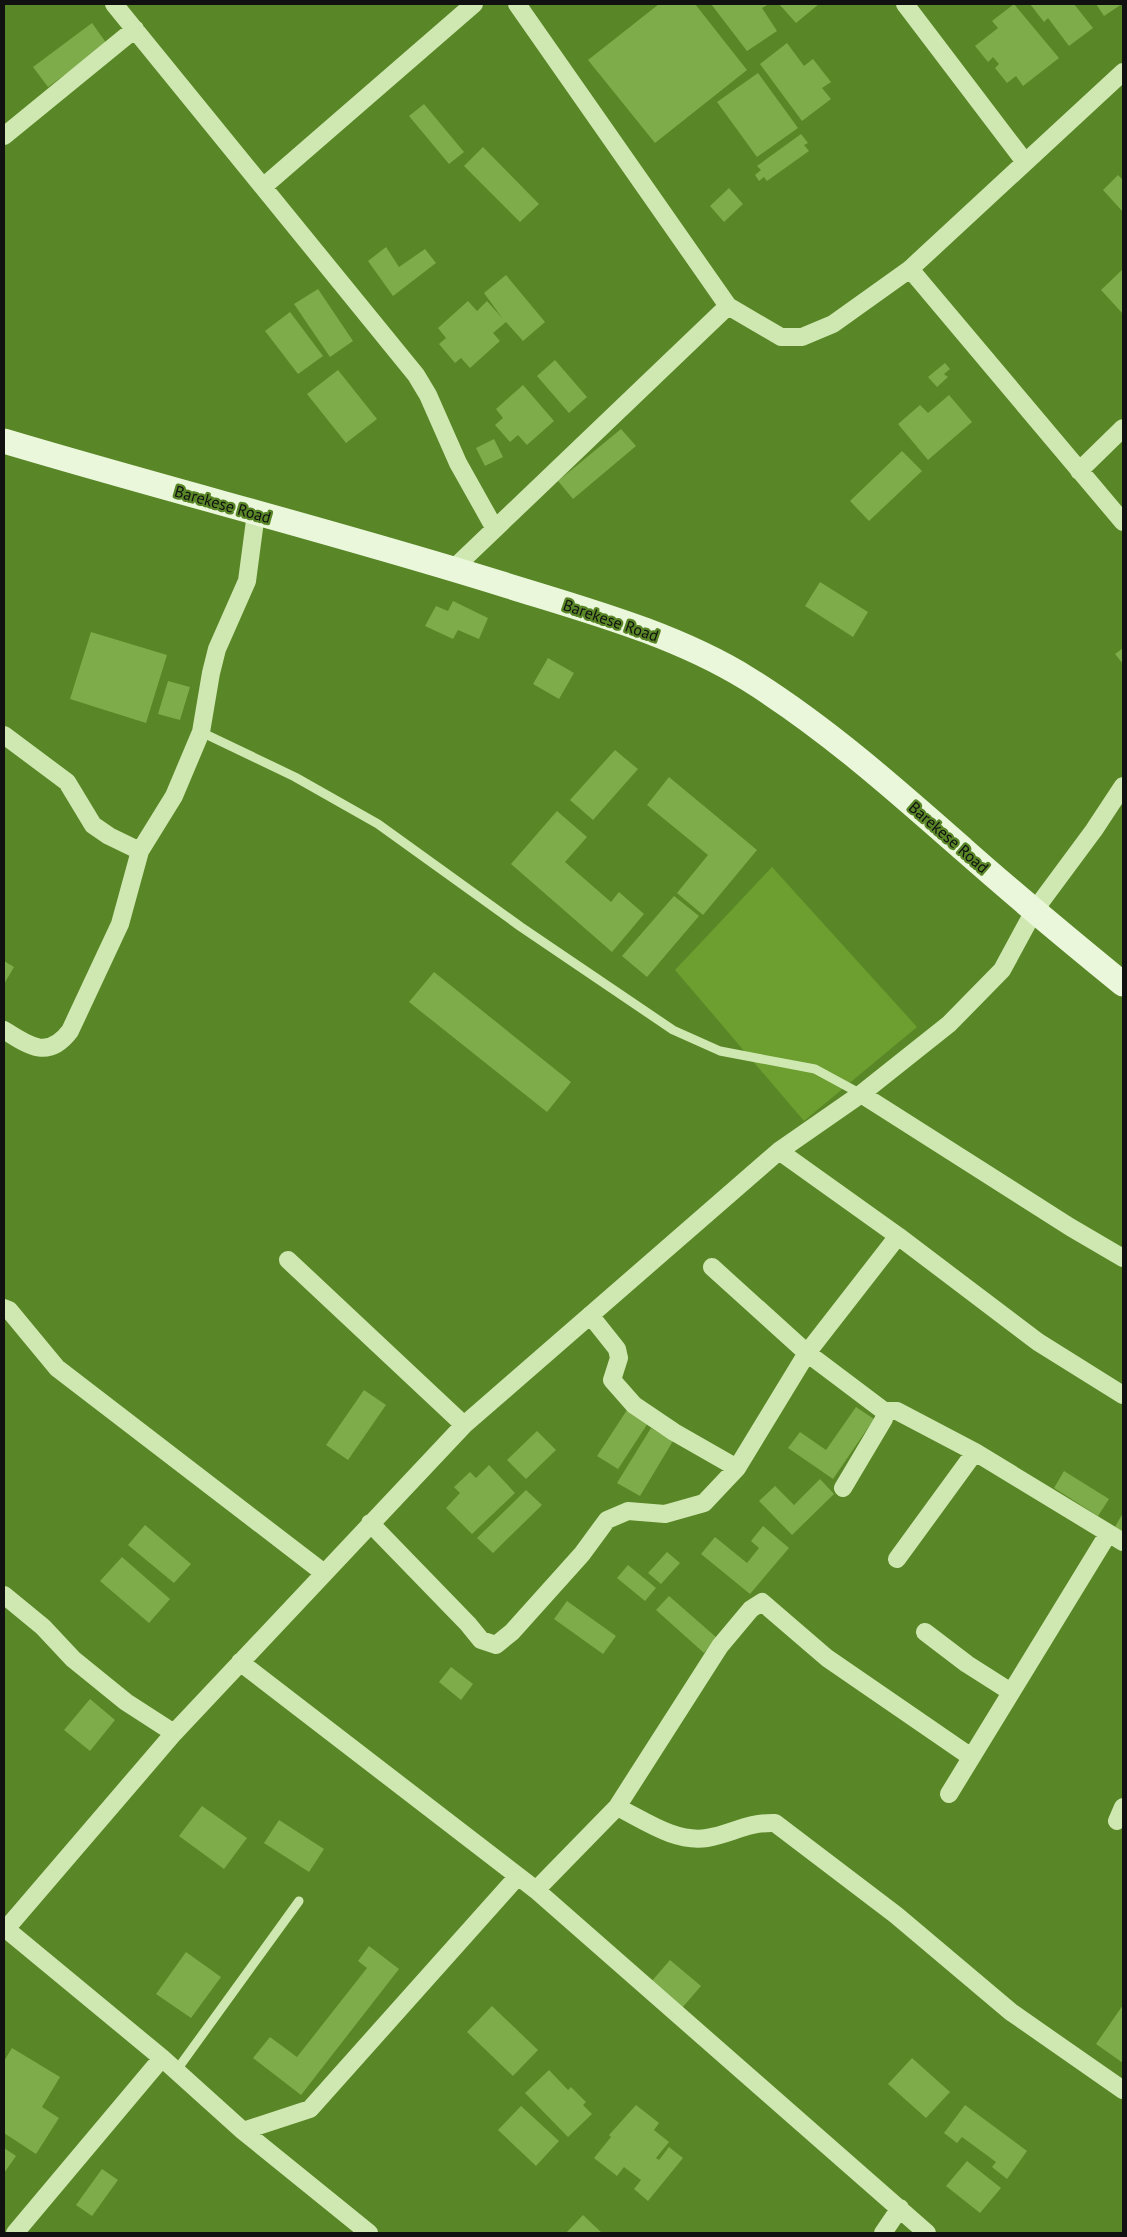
<svg xmlns="http://www.w3.org/2000/svg" width="1127" height="2237" font-family="'PT Sans',sans-serif">
<style>
.green{fill:#6c9e30}
.building{fill:#7fac4a}
.lines{fill:none;stroke-linecap:round;stroke-linejoin:round}
.service{stroke:#cfe8b1;stroke-width:9}
.minor{stroke:#cfe8b1;stroke-width:18}
.secondary{stroke:#eaf7db;stroke-width:25}
.labels{text-anchor:middle;stroke-width:4.5;stroke-linejoin:round;paint-order:stroke}
.street-label{font-size:16px;fill:#111;stroke:#598626}
</style>
<rect width="100%" height="100%" fill="#598626"/>
<!-- green -->
<path class="green" d="M 772,867 L 917,1027 L 804,1121 L 675,970 Z"/>
<!-- building -->
<path class="building" d="M 659,4 L 695,4 L 747,70 L 655,143 L 588,60 Z
M 711,4 L 769,4 L 762,8 L 777,31 L 747,51 Z
M 779,4 L 819,4 L 796,23 Z
M 1014,4 L 1059,58 L 1023,86 L 1016,76 L 1007,83 L 995,68 L 999,64 L 993,57 L 988,62 L 975,46 L 998,28 L 992,21 Z
M 1030,4 L 1074,4 L 1093,28 L 1069,46 L 1048,18 L 1044,22 Z
M 1096,4 L 1122,4 L 1104,16 Z
M 92,23 L 107,44 L 48,87 L 33,67 Z
M 787,43 L 804,66 L 813,59 L 831,82 L 822,88 L 831,99 L 802,121 L 760,64 Z
M 758,73 L 798,128 L 757,157 L 717,102 Z
M 424,104 L 464,152 L 449,164 L 409,116 Z
M 801,134 L 808,143 L 804,145 L 809,151 L 767,181 L 764,177 L 759,181 L 755,175 L 761,170 L 757,166 Z
M 483,147 L 539,204 L 520,222 L 464,166 Z
M 1118,175 L 1123,180 L 1123,212 L 1103,190 Z
M 729,188 L 743,204 L 724,222 L 710,206 Z
M 386,247 L 399,267 L 425,249 L 436,263 L 393,296 L 368,261 Z
M 1123,269 L 1123,314 L 1101,290 Z
M 506,275 L 545,322 L 523,341 L 506,322 L 493,333 L 500,341 L 470,368 L 461,358 L 455,363 L 439,344 L 446,338 L 438,328 L 468,301 L 477,311 L 487,301 L 503,319 L 484,293 Z
M 318,289 L 353,341 L 330,357 L 294,304 Z
M 290,312 L 323,356 L 298,374 L 265,331 Z
M 555,360 L 587,397 L 569,413 L 537,376 Z
M 945,363 L 950,369 L 944,374 L 948,377 L 937,387 L 928,377 Z
M 338,370 L 377,419 L 346,443 L 307,394 Z
M 523,385 L 554,421 L 527,445 L 518,435 L 510,442 L 495,425 L 503,418 L 496,409 Z
M 949,395 L 972,422 L 928,460 L 898,424 L 920,405 L 928,413 Z
M 621,429 L 636,446 L 573,499 L 558,481 Z
M 494,439 L 503,457 L 485,466 L 476,448 Z
M 902,451 L 922,471 L 869,521 L 850,501 Z
M 820,582 L 868,612 L 853,637 L 805,606 Z
M 453,601 L 488,618 L 479,639 L 458,630 L 453,639 L 425,626 L 436,606 L 448,611 Z
M 91,632 L 167,655 L 146,723 L 70,699 Z
M 1123,648 L 1123,664 L 1115,654 Z
M 548,658 L 574,673 L 559,699 L 533,684 Z
M 168,681 L 190,687 L 180,720 L 158,714 Z
M 615,750 L 638,769 L 593,820 L 570,800 Z
M 669,777 L 757,850 L 703,915 L 677,893 L 708,855 L 647,805 Z
M 557,811 L 587,837 L 565,862 L 611,902 L 619,892 L 644,914 L 612,952 L 511,864 Z
M 674,896 L 699,916 L 647,977 L 622,956 Z
M 4,961 L 14,967 L 4,984 Z
M 434,972 L 571,1082 L 547,1112 L 409,1002 Z
M 364,1390 L 386,1405 L 348,1460 L 326,1445 Z
M 856,1407 L 874,1419 L 833,1479 L 788,1448 L 800,1432 L 826,1450 Z
M 627,1410 L 648,1423 L 618,1469 L 597,1456 Z
M 651,1428 L 673,1441 L 640,1496 L 617,1483 Z
M 537,1431 L 556,1450 L 526,1479 L 507,1460 Z
M 489,1465 L 515,1493 L 472,1534 L 446,1508 L 460,1493 L 454,1487 L 470,1472 L 476,1478 Z
M 1064,1471 L 1109,1499 L 1098,1516 L 1054,1488 Z
M 820,1479 L 834,1494 L 792,1535 L 759,1501 L 775,1486 L 794,1505 Z
M 526,1490 L 542,1505 L 493,1553 L 477,1538 Z
M 1123,1513 L 1123,1532 L 1115,1527 Z
M 145,1525 L 191,1564 L 174,1583 L 128,1545 Z
M 763,1526 L 789,1548 L 750,1594 L 701,1554 L 715,1537 L 747,1563 L 759,1548 L 751,1541 Z
M 667,1552 L 680,1563 L 661,1584 L 648,1573 Z
M 122,1557 L 170,1599 L 149,1623 L 100,1581 Z
M 628,1565 L 656,1588 L 645,1601 L 617,1578 Z
M 669,1596 L 717,1638 L 704,1653 L 656,1610 Z
M 567,1601 L 616,1636 L 603,1654 L 554,1619 Z
M 451,1667 L 473,1684 L 461,1700 L 439,1682 Z
M 90,1699 L 115,1720 L 90,1751 L 64,1730 Z
M 202,1806 L 247,1838 L 224,1869 L 179,1836 Z
M 279,1820 L 324,1849 L 309,1872 L 264,1843 Z
M 369,1946 L 399,1969 L 301,2095 L 253,2058 L 270,2037 L 297,2057 L 367,1968 L 358,1961 Z
M 186,1952 L 221,1977 L 191,2018 L 156,1994 Z
M 670,1960 L 701,1986 L 682,2008 L 651,1982 Z
M 1123,2005 L 1123,2063 L 1096,2044 Z
M 492,2006 L 538,2050 L 513,2076 L 467,2032 Z
M 12,2048 L 60,2077 L 42,2107 L 59,2118 L 36,2154 L 4,2133 L 4,2061 Z
M 912,2058 L 950,2092 L 926,2118 L 888,2084 Z
M 549,2070 L 568,2090 L 571,2087 L 586,2102 L 583,2105 L 592,2114 L 568,2137 L 525,2093 Z
M 636,2105 L 659,2123 L 654,2130 L 669,2142 L 656,2158 L 659,2160 L 669,2147 L 683,2158 L 648,2201 L 634,2189 L 641,2180 L 624,2167 L 617,2176 L 594,2158 L 611,2137 L 609,2135 Z
M 965,2105 L 1027,2151 L 1007,2179 L 992,2167 L 996,2162 L 962,2137 L 957,2143 L 944,2133 Z
M 521,2106 L 559,2141 L 536,2166 L 498,2130 Z
M 4,2148 L 16,2156 L 4,2173 Z
M 967,2161 L 1001,2188 L 980,2213 L 946,2186 Z
M 102,2169 L 118,2180 L 92,2216 L 76,2205 Z
M 583,2215 L 602,2233 L 566,2233 Z"/>
<g class="lines">
<!-- service -->
<path class="service" d="M 201,732 L 295,777 L 378,824 L 521,927 L 673,1030 L 720,1051 L 815,1069 L 861,1094
M 176,2071 L 299,1901"/>
<!-- minor -->
<path class="minor" d="M 114,4 L 416,375 L 428,395 L 458,463 L 495,529
M 517,4 L 728,306
M 905,4 L 1025,162
M 4,136 L 135,29
M 263,187 L 474,4
M 910,269 L 1123,522
M 1079,471 L 1123,428
M 453,569 L 728,306 L 781,337 L 802,337 L 833,324 L 910,269 L 1123,72
M 4,735 L 67,782 L 93,825 L 109,836 L 140,851 L 174,796 L 201,732 L 211,673 L 217,649 L 247,581 L 256,513
M 4,1030 C 29,1046 48,1060 70,1031 L 120,924 L 140,851
M 861,1094 L 1070,1227 L 1123,1258
M 779,1151 L 898,1236 L 1038,1342 L 1123,1395
M 288,1260 L 464,1425
M 712,1267 L 807,1353 L 884,1411 L 884,1419 L 843,1488
M 4,1308 L 9,1310 L 57,1368 L 324,1573
M 590,1315 L 617,1349 L 619,1358 L 612,1380 L 634,1405 L 674,1432 L 737,1468
M 884,1411 L 897,1411 L 975,1452 L 1123,1542
M 370,1523 L 468,1624 L 481,1640 L 496,1645 L 512,1632 L 582,1554 L 607,1520 L 628,1511 L 665,1514 L 704,1503 L 737,1468 L 807,1353 L 898,1236
M 897,1559 L 975,1452
M 4,1595 L 43,1627 L 73,1659 L 126,1702 L 174,1733
M 925,1632 L 967,1664 L 1011,1692
M 240,1662 L 536,1890 L 927,2233
M 949,1794 L 1108,1534
M 617,1807 C 644,1820 675,1843 707,1838 C 732,1834 747,1822 775,1823 L 896,1915 L 1011,2012 L 1123,2090
M 1117,1821 L 1123,1807
M 536,1890 L 617,1807 L 720,1646 L 751,1609 L 762,1602 L 827,1658 L 971,1757
M 162,2058 L 243,2131 L 369,2233
M 243,2131 L 310,2109 L 518,1876
M 15,2233 L 162,2058 L 6,1929 L 174,1733 L 464,1425 L 779,1151 L 861,1094 L 949,1024 L 1002,970 L 1034,911 L 1094,830 L 1123,786
M 883,2233 L 900,2208"/>
<!-- secondary -->
<path class="secondary" d="M 4,441 C 168,490 335,532 499,583 C 582,609 674,633 748,679 C 825,727 895,789 963,849 C 1015,895 1069,940 1123,984"/>
</g>
<g class="labels">
<!-- street labels -->
<g class="street-label">
<text transform="translate(223 504) rotate(16)" y="6">Barekese Road</text>
<text transform="translate(611 620) rotate(19)" y="6">Barekese Road</text>
<text transform="translate(949 837) rotate(41)" y="6">Barekese Road</text>
</g>
</g>
<!-- border -->
<rect width="1127" height="2237" fill="none" stroke="#111111" stroke-width="10"/>
</svg>
